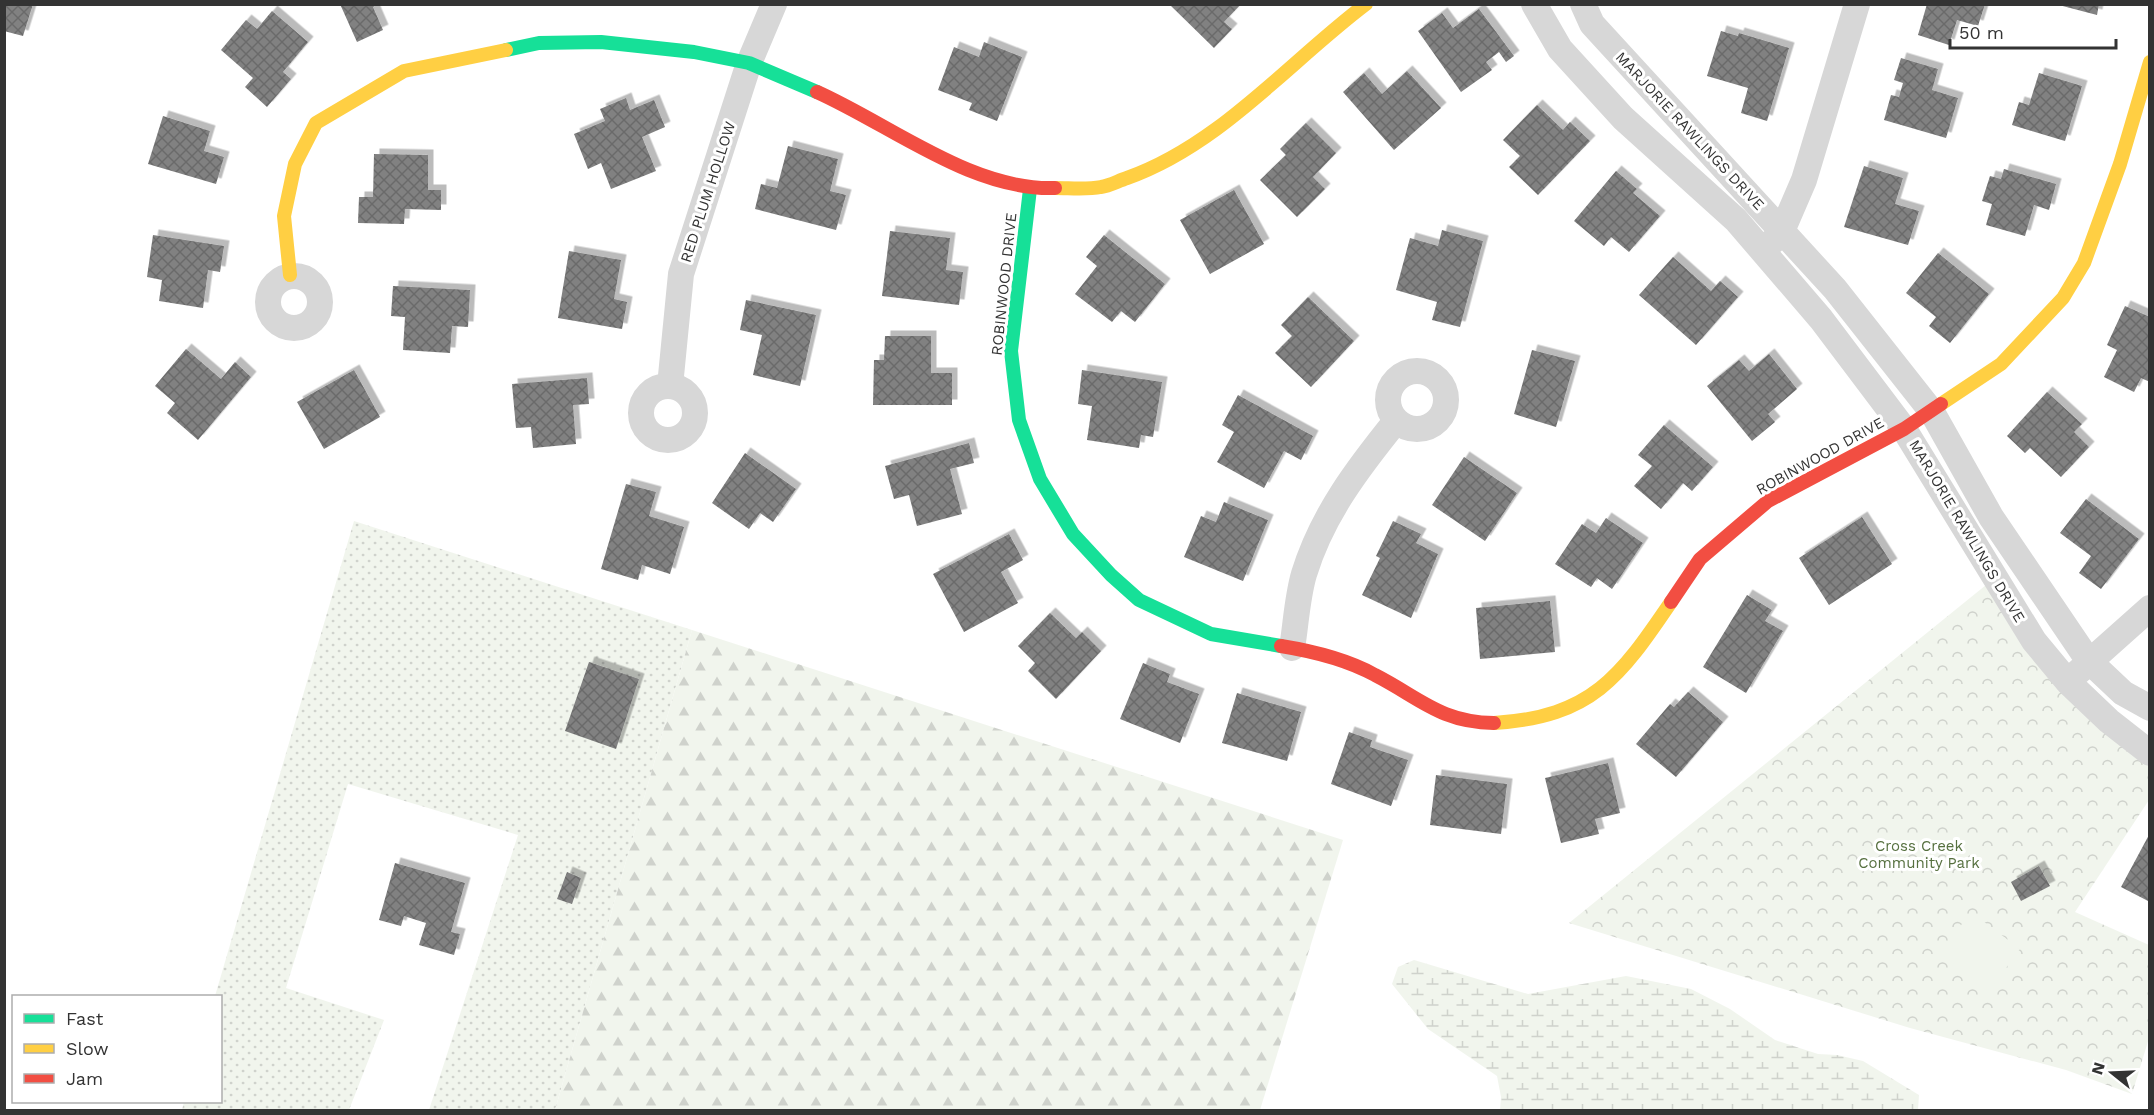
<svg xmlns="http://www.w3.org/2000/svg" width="2154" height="1115" font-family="'Work Sans',sans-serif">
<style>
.grass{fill:url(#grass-dots)}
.forest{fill:url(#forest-firs)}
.wetland{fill:url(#wetland-marsh)}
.park{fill:url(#park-crowns)}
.pitch{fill:#f1f5ed}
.building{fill:url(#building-cross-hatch);filter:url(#shadow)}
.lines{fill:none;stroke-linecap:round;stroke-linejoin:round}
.street{stroke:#d7d7d7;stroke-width:26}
.fast{stroke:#16e098;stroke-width:14}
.slow{stroke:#ffcf43;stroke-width:14}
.jam{stroke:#f24e42;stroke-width:14}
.labels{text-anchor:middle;stroke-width:6;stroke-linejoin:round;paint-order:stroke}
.street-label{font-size:15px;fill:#333;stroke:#fff}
.park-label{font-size:15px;fill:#56703f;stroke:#fff}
</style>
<defs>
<pattern id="grass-dots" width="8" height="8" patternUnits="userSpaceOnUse" patternTransform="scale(1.5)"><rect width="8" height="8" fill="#f1f5ed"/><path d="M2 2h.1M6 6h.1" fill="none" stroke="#cfd2cc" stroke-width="1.8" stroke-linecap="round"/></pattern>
<pattern id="forest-firs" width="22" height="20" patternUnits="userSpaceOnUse" patternTransform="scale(1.5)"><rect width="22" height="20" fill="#f1f5ed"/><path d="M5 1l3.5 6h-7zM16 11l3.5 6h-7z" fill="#cfd2cc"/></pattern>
<pattern id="wetland-marsh" width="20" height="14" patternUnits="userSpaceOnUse" patternTransform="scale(1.5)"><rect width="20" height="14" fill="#f1f5ed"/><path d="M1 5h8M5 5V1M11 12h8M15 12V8" fill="none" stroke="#cfd2cc"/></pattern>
<pattern id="park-crowns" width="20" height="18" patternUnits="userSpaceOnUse" patternTransform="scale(1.5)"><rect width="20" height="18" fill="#f1f5ed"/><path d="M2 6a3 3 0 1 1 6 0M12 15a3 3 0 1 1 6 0" fill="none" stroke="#cfd2cc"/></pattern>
<pattern id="building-cross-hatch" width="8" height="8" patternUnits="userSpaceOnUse" patternTransform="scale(1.5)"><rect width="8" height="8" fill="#818181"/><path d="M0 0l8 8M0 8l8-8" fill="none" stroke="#6a6a6a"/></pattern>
<filter id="shadow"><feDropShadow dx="5.5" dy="-5.5" stdDeviation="0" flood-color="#0004"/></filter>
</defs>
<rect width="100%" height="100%" fill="#fff"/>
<!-- grass -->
<path class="grass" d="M 354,521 L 692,630 L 555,1110 L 429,1110 L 518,835 L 348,784 L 286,988 L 384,1020 L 349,1110 L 182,1110 L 184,1102 L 220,1102 L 220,996 L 215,996 Z"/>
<!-- forest -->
<path class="forest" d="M 692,630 L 1343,840 L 1260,1110 L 555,1110 Z"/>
<!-- wetland -->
<path class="wetland" d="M 1414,960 L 1528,994 L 1626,976 L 1691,989 L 1730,1009 L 1775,1040 L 1818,1054 L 1837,1055 L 1863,1061 L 1919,1095 L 1918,1110 L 1500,1110 L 1501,1097 L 1497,1076 L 1428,1029 L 1392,984 L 1398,967 Z"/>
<!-- park -->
<path class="park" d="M 1986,585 L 2149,763 L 2149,800 L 2075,912 L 2149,945 L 2149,1038 L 2132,1094 L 2066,1070 L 1910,1028 L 1569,923 Z"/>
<!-- pitch -->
<path class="pitch" d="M 1971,912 L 2020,949 L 1989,991 L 1940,953 Z"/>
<!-- building -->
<path class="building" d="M 4,4 L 33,4 L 23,36 L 4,31 Z
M 340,4 L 378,4 L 373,7 L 383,30 L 357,42 Z
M 1169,4 L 1241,4 L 1224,22 L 1232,29 L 1214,48 Z
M 1927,4 L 1985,4 L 1978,26 L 1957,20 L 1949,45 L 1918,35 Z
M 2055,4 L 2099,4 L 2097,15 Z
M 1479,9 L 1514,56 L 1506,62 L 1499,52 L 1486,62 L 1492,70 L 1461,92 L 1418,31 L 1442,13 L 1453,28 Z
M 272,11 L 308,42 L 283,72 L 291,79 L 267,107 L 245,87 L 253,78 L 221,50 L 246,20 L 257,29 Z
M 1721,31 L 1738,36 L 1739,33 L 1789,48 L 1767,121 L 1741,113 L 1748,88 L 1707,76 Z
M 984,42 L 1022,57 L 997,121 L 969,110 L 972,103 L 938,90 L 954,47 L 979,57 Z
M 1901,58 L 1938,69 L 1932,90 L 1958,98 L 1946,138 L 1884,120 L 1891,95 L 1899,97 L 1903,83 L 1894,80 Z
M 1407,71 L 1441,108 L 1394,150 L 1343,92 L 1364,73 L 1382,94 Z
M 2039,73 L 2082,86 L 2065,141 L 2012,125 L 2019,102 L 2029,105 Z
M 626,98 L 630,110 L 654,100 L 665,127 L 642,137 L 656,171 L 611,189 L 601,163 L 588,169 L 574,134 L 605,121 L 600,109 Z
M 1537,105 L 1563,130 L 1570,122 L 1590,141 L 1538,195 L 1509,167 L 1520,156 L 1503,140 Z
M 163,116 L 210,131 L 204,151 L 224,157 L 216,184 L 148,164 Z
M 1306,123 L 1336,153 L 1313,177 L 1325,189 L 1297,217 L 1260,180 L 1286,155 L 1280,149 Z
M 788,146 L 838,159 L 830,191 L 846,195 L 836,230 L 755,209 L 761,184 L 777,188 Z
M 374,154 L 428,155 L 428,190 L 441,190 L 441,210 L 405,209 L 404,224 L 358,223 L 359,197 L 373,197 Z
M 1864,166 L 1903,178 L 1895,204 L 1919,211 L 1908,245 L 1844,227 Z
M 2004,169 L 2056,184 L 2049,210 L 2034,205 L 2025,236 L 1986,225 L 1992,204 L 1982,201 L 1990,176 L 2001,179 Z
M 1616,171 L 1637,189 L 1633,193 L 1660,216 L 1629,252 L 1611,237 L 1604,246 L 1574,221 Z
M 1234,190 L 1264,244 L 1210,274 L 1180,220 Z
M 1442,230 L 1483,241 L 1460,327 L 1432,320 L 1437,302 L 1396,290 L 1410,238 L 1438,246 Z
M 890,231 L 950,238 L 946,270 L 963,272 L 959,305 L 882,296 Z
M 153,235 L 224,246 L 220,272 L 208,270 L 203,308 L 159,301 L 162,280 L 147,277 Z
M 1104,235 L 1165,284 L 1135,322 L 1121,311 L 1112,322 L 1075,294 L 1097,266 L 1086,257 Z
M 569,251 L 621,260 L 614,299 L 627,302 L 622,329 L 558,318 Z
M 1938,253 L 1989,294 L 1950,343 L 1929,326 L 1936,317 L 1906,293 Z
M 1673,257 L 1711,291 L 1720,281 L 1738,297 L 1696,345 L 1639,295 Z
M 393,286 L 470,290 L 468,327 L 452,326 L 450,353 L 403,350 L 405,317 L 391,316 Z
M 1308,297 L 1354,341 L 1311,387 L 1275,353 L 1292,336 L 1281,325 Z
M 746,300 L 816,315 L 800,386 L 753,375 L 762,335 L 740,330 Z
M 2125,306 L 2150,317 L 2150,382 L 2141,378 L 2134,392 L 2104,377 L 2117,350 L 2107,345 Z
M 885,336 L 931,336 L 931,373 L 952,373 L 952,405 L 873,405 L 874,360 L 884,360 Z
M 186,349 L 221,379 L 235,362 L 251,377 L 198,440 L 167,413 L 175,403 L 155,386 Z
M 1532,350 L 1575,361 L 1556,427 L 1514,414 Z
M 1769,354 L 1797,389 L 1768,414 L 1775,422 L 1752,441 L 1707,386 L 1739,360 L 1749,371 Z
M 354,370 L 380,417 L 324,449 L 297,402 Z
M 1082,370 L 1162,382 L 1153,437 L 1141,435 L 1139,448 L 1087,440 L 1092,406 L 1078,404 Z
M 587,378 L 589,404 L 573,405 L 576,444 L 533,448 L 531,427 L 516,428 L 512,384 Z
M 2047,392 L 2082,424 L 2074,432 L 2089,447 L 2061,477 L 2030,448 L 2025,453 L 2007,436 Z
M 1238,395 L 1313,436 L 1301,460 L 1284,451 L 1264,488 L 1217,462 L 1234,432 L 1222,425 Z
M 1664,425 L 1713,467 L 1692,491 L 1683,483 L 1661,509 L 1634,486 L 1652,466 L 1638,455 Z
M 969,443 L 974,463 L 950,469 L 962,514 L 917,526 L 909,495 L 894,499 L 885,466 Z
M 745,453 L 796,489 L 773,522 L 760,513 L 749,529 L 712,503 Z
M 1464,457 L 1517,493 L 1485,541 L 1432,505 Z
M 626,484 L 656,492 L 649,516 L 684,527 L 670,574 L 642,565 L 638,580 L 601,569 Z
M 2086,499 L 2139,539 L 2101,589 L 2079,573 L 2091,556 L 2060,533 Z
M 1224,502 L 1268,520 L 1243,581 L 1184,557 L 1201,516 L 1216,522 Z
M 1862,517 L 1892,564 L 1829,605 L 1799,558 Z
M 1606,518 L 1643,543 L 1612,589 L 1597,578 L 1591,587 L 1555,564 L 1582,524 L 1596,533 Z
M 1393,521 L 1421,534 L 1416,543 L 1438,554 L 1411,618 L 1362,595 L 1380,558 L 1376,556 Z
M 1009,534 L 1023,560 L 1001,572 L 1018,603 L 964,632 L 933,574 Z
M 1747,595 L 1772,610 L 1765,621 L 1783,631 L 1746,693 L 1703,667 Z
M 1550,601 L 1555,652 L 1480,659 L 1476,608 Z
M 1050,613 L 1076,638 L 1082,632 L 1101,651 L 1056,699 L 1028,671 L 1035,663 L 1018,646 Z
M 589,662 L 639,679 L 616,749 L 565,731 Z
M 1143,663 L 1170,674 L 1167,682 L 1199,694 L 1180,743 L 1120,719 Z
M 1688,692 L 1723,722 L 1676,777 L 1636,744 L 1670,704 L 1674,707 Z
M 1237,693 L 1301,712 L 1287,761 L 1222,743 Z
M 1349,732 L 1372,740 L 1370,747 L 1408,760 L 1391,806 L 1331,784 Z
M 1608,763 L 1620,813 L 1595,819 L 1599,834 L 1561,843 L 1545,778 Z
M 1436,775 L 1507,784 L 1501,834 L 1430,825 Z
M 2150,833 L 2150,902 L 2121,887 Z
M 395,863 L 465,883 L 451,932 L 460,934 L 454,955 L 419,945 L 426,923 L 404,916 L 401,926 L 379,920 Z
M 2039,866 L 2050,886 L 2021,901 L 2011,882 Z
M 567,872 L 581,878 L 572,904 L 557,899 Z"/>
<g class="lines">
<!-- street -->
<path class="street" d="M 1534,4 L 1560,49 L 1623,118 L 1736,220 L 1821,319 L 1904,429 L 2034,641 L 2068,682 L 2109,721 L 2150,753
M 1583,4 L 1592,24 L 1835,289 L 1932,412 L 1991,517 L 2088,660 L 2123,693 L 2150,708
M 1772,242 L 1782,231 L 1804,180 L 1857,4
M268 302a26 26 0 1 1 52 0a26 26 0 1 1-52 0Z
M1388 400a29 29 0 1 1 58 0a29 29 0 1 1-58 0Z
M 670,386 L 681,274 L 749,63 L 774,4
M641 413a27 27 0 1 1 54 0a27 27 0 1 1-54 0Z
M 1292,648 C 1296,624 1297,598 1304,574 C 1322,515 1358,468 1396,421
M 2077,673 L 2150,608"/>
<!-- fast -->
<path class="fast" d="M 506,50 L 539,43 L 601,42 L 694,52 L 749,63 L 817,92
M 1030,189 L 1011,351 L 1019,420 L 1040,479 L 1073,534 L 1111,575 L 1139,600 L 1211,634 L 1281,646"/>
<!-- slow -->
<path class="slow" d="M 1055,188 C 1070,188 1086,190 1101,187 C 1109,186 1118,181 1127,178 C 1220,145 1288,63 1366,4
M 290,275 L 284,216 L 295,164 L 316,123 L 404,71 L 506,50
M 1941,404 L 2001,364 L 2063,298 L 2084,263 L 2120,164 L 2150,62
M 1494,723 C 1592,717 1620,677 1671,602"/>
<!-- jam -->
<path class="jam" d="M 817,92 C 891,125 972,191 1055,188
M 1671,602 L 1700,559 L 1768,501 L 1904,429 L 1941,404
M 1281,646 C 1312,651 1348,660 1375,675 C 1420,698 1440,722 1494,723"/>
</g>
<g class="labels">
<!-- street labels -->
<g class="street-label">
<text transform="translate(1690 131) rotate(47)" y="5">MARJORIE RAWLINGS DRIVE</text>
<text transform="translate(708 192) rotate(-72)" y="5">RED PLUM HOLLOW</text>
<text transform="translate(1004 284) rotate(-84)" y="5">ROBINWOOD DRIVE</text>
<text transform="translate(1820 456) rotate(-29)" y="5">ROBINWOOD DRIVE</text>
<text transform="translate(1967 531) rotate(59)" y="5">MARJORIE RAWLINGS DRIVE</text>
</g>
<!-- park labels -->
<g class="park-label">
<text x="1919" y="851">Cross Creek<tspan x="1919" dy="17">Community Park</tspan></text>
</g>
</g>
<!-- border -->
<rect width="2154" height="1115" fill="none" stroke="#333333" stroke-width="12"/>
<!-- legend -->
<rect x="12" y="995" width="210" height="108" fill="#ffffff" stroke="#adadad" stroke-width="1.5"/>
<rect x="24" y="1014" width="30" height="9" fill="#16e098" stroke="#adadad" stroke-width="1.5"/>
<text x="66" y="1025" font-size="18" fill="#333333">Fast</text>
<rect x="24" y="1044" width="30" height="9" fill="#ffcf43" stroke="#adadad" stroke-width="1.5"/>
<text x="66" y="1055" font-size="18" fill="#333333">Slow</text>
<rect x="24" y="1074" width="30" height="9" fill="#f24e42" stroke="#adadad" stroke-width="1.5"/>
<text x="66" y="1085" font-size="18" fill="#333333">Jam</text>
<!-- north arrow -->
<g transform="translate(2112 1073) rotate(288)" stroke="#ffffff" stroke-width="4.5" paint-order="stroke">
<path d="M0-4.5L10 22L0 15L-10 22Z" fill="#333333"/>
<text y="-9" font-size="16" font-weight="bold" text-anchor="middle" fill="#333333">N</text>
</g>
<!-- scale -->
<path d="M1950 39v9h166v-9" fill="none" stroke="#333333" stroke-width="3"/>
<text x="1959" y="39" font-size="18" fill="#333333" stroke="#ffffff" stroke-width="4.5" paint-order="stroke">50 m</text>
</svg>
